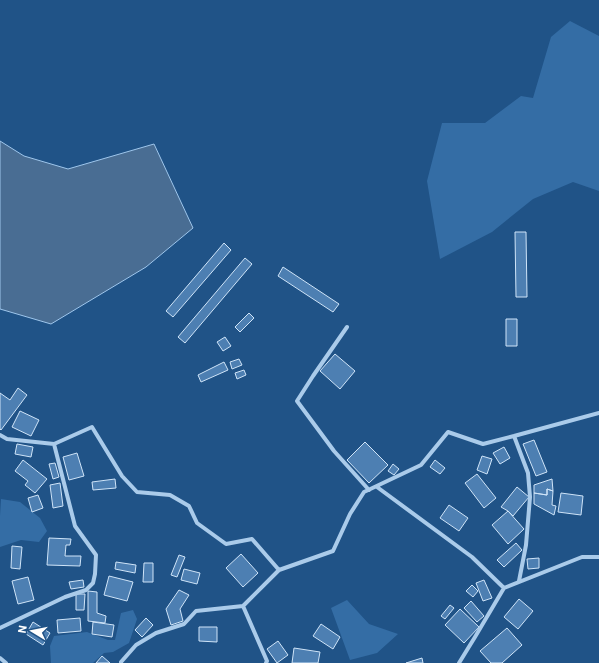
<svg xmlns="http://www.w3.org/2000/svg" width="599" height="663" font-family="Roboto,sans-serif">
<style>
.green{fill:#346da5}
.water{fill:#496d93;stroke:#9ec6ec}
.building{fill:#4d7fb2;stroke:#cfe4f8}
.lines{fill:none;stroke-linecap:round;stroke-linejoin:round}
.minor{stroke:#aacbea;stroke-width:4}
</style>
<rect width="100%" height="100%" fill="#205387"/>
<!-- green -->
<path class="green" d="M 570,21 L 599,36 L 599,191 L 573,182 L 533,199 L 492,232 L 440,259 L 427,181 L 442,123 L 485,123 L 521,96 L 533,98 L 551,37 Z
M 1,499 L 20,502 L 40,518 L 47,531 L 39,542 L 21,540 L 0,547 L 0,516 Z
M 347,600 L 369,624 L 398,634 L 377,653 L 350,660 L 331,608 Z
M 133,610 L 137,619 L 129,643 L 113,652 L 104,653 L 93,663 L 51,663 L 50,646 L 54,636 L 87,632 L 108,640 L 115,640 L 121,613 Z"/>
<!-- water -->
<path class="water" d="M 0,141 L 24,156 L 68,169 L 154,144 L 193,228 L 146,267 L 51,324 L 0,309 Z"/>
<!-- building -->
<path class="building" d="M 515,232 L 526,232 L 527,297 L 516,297 Z
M 224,243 L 231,250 L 173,317 L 166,311 Z
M 245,258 L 252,264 L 185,343 L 178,337 Z
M 283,267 L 339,304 L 333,312 L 278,276 Z
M 249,313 L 254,318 L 240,332 L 235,327 Z
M 506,319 L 517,319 L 517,346 L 506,346 Z
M 225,337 L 231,346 L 223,351 L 217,342 Z
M 335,354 L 355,371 L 340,389 L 320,371 Z
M 239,359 L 242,365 L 232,369 L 230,362 Z
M 224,362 L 228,370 L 201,382 L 198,375 Z
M 244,370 L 246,375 L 237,379 L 235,373 Z
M 18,388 L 27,395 L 1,430 L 0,429 L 0,393 L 10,400 Z
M 20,411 L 39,420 L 31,436 L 12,427 Z
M 534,440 L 547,472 L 536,476 L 523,444 Z
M 365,442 L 388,465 L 369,483 L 347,460 Z
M 17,444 L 33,447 L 31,457 L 15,454 Z
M 504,447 L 510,458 L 500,464 L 493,453 Z
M 77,453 L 84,476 L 69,480 L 63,457 Z
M 482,456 L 492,459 L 487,474 L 477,470 Z
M 23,460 L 47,479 L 35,493 L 25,485 L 28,481 L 15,471 Z
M 435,460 L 445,468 L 440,474 L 430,467 Z
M 55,463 L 59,477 L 53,479 L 49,464 Z
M 393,464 L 399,469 L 394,475 L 388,471 Z
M 477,474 L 496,498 L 484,508 L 465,483 Z
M 115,479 L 116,488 L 93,490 L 92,482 Z
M 552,479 L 553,491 L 547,489 L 547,495 L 534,493 L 534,485 Z
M 60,483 L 63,506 L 53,508 L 50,485 Z
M 517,487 L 529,497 L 513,516 L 508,511 L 501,507 Z
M 547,489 L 553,491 L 552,505 L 556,506 L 554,515 L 534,504 L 534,493 L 547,495 Z
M 561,493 L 583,496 L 581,515 L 558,512 Z
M 38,495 L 43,508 L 32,512 L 28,498 Z
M 449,505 L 468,518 L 459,531 L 440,518 Z
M 508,511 L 524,529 L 508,544 L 492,525 Z
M 49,538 L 71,539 L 70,545 L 66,545 L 65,556 L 81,556 L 80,566 L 47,565 Z
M 516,543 L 522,550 L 504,567 L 497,560 Z
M 12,546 L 22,547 L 20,569 L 11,568 Z
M 241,554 L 258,573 L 243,587 L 226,568 Z
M 179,555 L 185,557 L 177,577 L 171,575 Z
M 539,558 L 539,568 L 528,569 L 527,559 Z
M 116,562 L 136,565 L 135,573 L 115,569 Z
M 144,563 L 153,563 L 153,582 L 143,582 Z
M 184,569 L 200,573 L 197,584 L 181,580 Z
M 109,576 L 133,582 L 127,601 L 104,595 Z
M 28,577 L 34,600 L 18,604 L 12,581 Z
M 83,580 L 84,587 L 71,589 L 69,582 Z
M 484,580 L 492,598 L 483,601 L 476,583 Z
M 472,585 L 478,591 L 473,597 L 466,591 Z
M 179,590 L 189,595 L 180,609 L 183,621 L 171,625 L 166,609 Z
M 88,591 L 97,592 L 97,613 L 106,616 L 105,623 L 88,621 Z
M 76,594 L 85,594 L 84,610 L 76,610 Z
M 519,599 L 533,611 L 518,629 L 504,617 Z
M 471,601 L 484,616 L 477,622 L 464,608 Z
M 450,605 L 454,608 L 445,619 L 441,616 Z
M 460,609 L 479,627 L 464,643 L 445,625 Z
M 80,618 L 81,631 L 58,633 L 57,620 Z
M 146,618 L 153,625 L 142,637 L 135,630 Z
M 33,622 L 50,633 L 43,645 L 26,634 Z
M 93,622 L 114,625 L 112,637 L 92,634 Z
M 321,624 L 340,637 L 333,649 L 313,636 Z
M 199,627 L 217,627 L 217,642 L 199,641 Z
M 507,628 L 522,645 L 502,663 L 491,663 L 480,651 Z
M 278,641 L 288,655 L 277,663 L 267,649 Z
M 294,648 L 320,652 L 318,663 L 292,663 Z
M 102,656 L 110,663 L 96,663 Z
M 422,658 L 423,663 L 406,663 Z"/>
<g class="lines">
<!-- minor -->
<path class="minor" d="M 347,327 L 313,376 L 297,401 L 334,451 L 369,490
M 0,435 L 7,439 L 54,444 L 92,427 L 122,476 L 137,492 L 170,495 L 189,506 L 197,523 L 226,544 L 252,539 L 279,570 L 333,551 L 350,514 L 364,492 L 421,465 L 448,432 L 483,444 L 514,436
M 377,487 L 472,557 L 504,588
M 519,581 L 526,545 L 530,497 L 528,473 L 514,436 L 599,413
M 243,606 L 267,661 L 266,663
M 0,628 L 65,597 L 86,590 L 93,583 L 95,574 L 96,555 L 75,526 L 54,444
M 0,658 L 6,663
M 121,663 L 121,662 L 136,645 L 156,633 L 184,624 L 196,611 L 243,606 L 279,570
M 459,663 L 475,637 L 504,588 L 582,557 L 599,557"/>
</g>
<!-- north arrow -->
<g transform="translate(32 631) rotate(280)" stroke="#205387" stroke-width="3" paint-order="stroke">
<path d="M0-3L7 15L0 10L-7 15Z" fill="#ffffff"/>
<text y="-6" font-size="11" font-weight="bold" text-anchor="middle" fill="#ffffff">N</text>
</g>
</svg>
